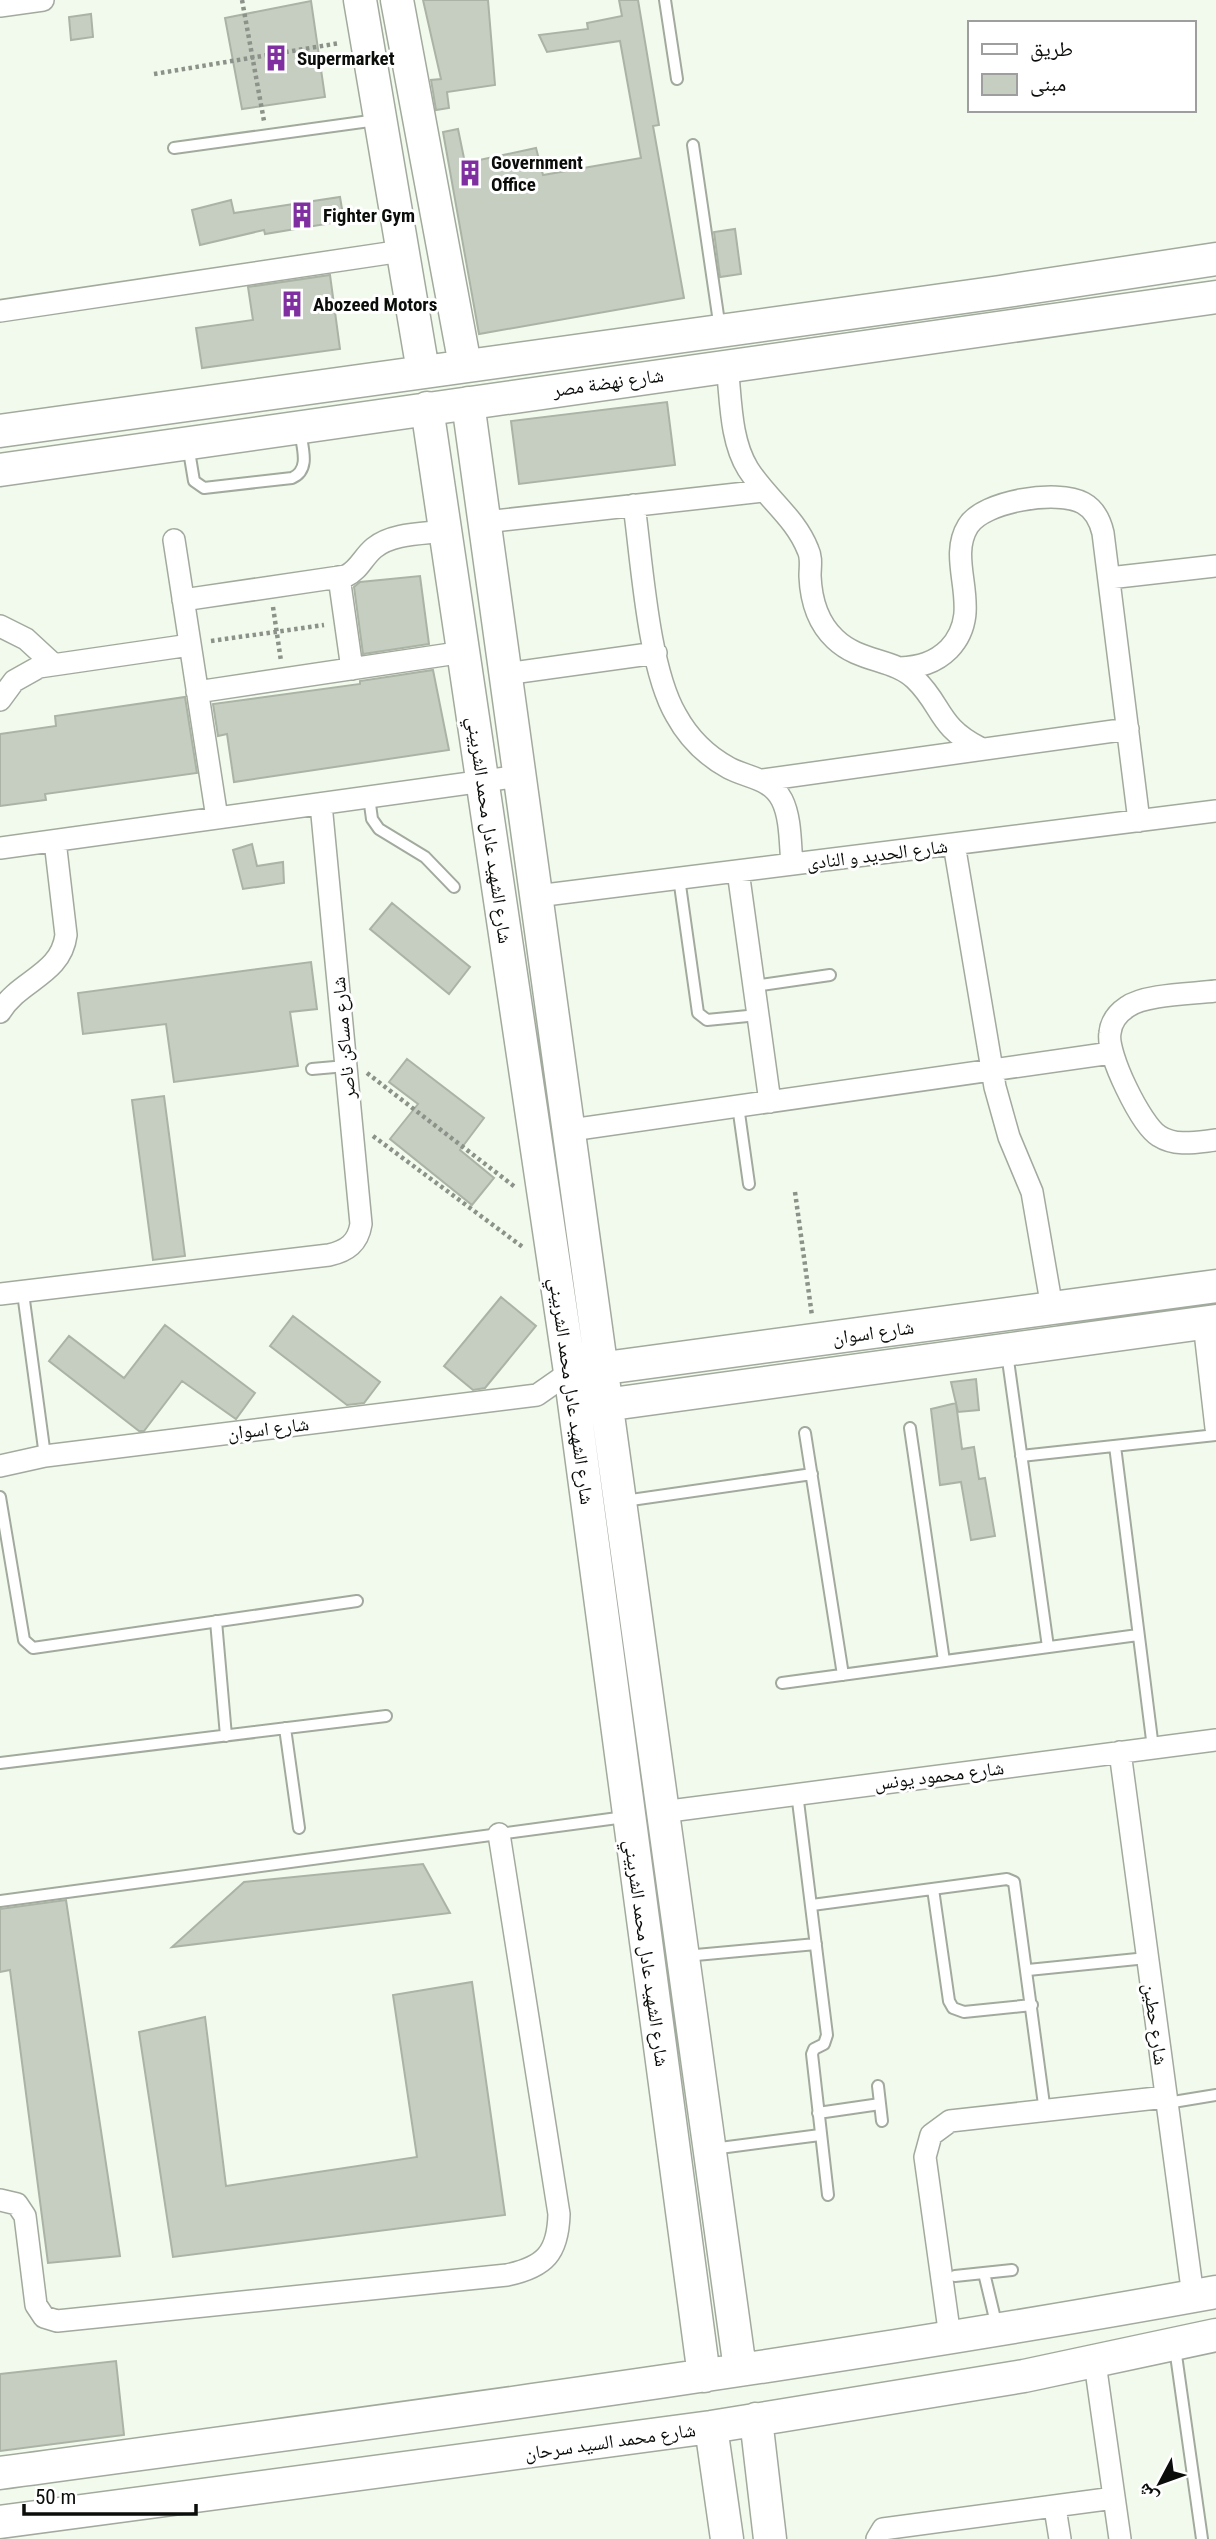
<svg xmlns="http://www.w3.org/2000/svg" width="1216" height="2539" font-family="'Roboto Condensed','Noto Naskh Arabic',sans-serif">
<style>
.building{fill:#c6cec1;stroke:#abb3a6;stroke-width:2}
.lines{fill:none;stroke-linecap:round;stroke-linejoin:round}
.lane-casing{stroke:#a2aa9e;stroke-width:14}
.street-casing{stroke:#a2aa9e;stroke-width:24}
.secondary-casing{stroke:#a2aa9e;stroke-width:35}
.path{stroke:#8c9289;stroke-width:4.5;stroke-dasharray:3.5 3.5;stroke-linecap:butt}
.lane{stroke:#fff;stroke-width:10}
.street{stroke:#fff;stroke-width:21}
.secondary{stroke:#fff;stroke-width:32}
.labels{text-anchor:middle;stroke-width:6;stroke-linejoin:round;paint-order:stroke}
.poi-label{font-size:19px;font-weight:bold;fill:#0a0d09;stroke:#fff;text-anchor:start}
.street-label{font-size:19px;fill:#0a0d09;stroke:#fff}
</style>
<rect width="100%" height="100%" fill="#f2faed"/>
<!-- building -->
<path class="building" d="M 423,0 L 488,0 L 495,85 L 447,92 L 449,108 L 436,110 L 431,80 L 441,79 Z
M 619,0 L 638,0 L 659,125 L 653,126 L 684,298 L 479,334 L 443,132 L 458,129 L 465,163 L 536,148 L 543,175 L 641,158 L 620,41 L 547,52 L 539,35 L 588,29 L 587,23 L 622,16 Z
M 311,1 L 325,97 L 242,109 L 225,18 Z
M 91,14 L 93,37 L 71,40 L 69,17 Z
M 340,197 L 344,221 L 265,234 L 264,230 L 200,245 L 192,210 L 231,200 L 234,213 Z
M 735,229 L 741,274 L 720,277 L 714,232 Z
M 330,275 L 340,349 L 202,368 L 196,328 L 253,320 L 248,287 Z
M 667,402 L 675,465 L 519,484 L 511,421 Z
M 420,576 L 429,644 L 363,654 L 354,587 L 360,582 Z
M 433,670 L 449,750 L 234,782 L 227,734 L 218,736 L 213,704 L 360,684 L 360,681 Z
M 185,697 L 197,773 L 45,794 L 46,800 L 0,806 L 0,734 L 56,726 L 55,716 Z
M 252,844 L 257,866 L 283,862 L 284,883 L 243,889 L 233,850 Z
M 392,903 L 470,967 L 449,994 L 370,929 Z
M 311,962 L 317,1009 L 290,1012 L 298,1066 L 174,1082 L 166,1024 L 83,1034 L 78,993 Z
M 407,1059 L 484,1118 L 460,1150 L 494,1178 L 472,1205 L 390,1139 L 418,1104 L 389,1082 Z
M 164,1096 L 185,1256 L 153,1260 L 132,1100 Z
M 501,1297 L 536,1326 L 485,1388 L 473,1390 L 444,1366 Z
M 293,1316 L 380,1382 L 364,1403 L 347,1405 L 270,1346 Z
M 165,1325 L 255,1393 L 236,1419 L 182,1381 L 144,1431 L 139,1431 L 49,1361 L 69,1336 L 124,1378 Z
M 976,1379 L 979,1410 L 958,1412 L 951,1382 Z
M 956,1403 L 962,1449 L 974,1447 L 979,1479 L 985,1478 L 995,1536 L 971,1540 L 961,1482 L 940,1485 L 931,1409 Z
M 423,1864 L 450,1913 L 172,1947 L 244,1882 Z
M 66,1900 L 120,2256 L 48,2263 L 10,1970 L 0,1972 L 0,1909 Z
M 472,1982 L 505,2215 L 173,2257 L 139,2032 L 205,2017 L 226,2186 L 417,2157 L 393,1995 Z
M 116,2361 L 124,2435 L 0,2451 L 0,2374 Z"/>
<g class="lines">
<!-- lane casing -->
<g class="lane-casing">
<path id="lane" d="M 665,0 L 677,79
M 693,145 L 720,329
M 174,148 L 377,120
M 188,445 L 194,481 L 204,488 L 292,478 C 311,470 302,447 300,431
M 369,797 L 372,819 L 379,829 L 425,857 L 454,887
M 679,878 L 698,1013 L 707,1020 L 758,1015
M 754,986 L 830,975
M 312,1069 L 346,1066
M 738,1106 L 749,1184
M 23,1293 L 45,1456
M 1007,1353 L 1048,1647
M 910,1428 L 944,1661
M 805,1433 L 843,1675
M 1115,1446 L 1153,1748
M 1021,1456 L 1216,1435
M 0,1497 L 24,1640 L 33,1648 L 357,1601
M 624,1501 L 812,1474
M 216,1621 L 226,1736
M 782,1683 L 1138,1635
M 285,1728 L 299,1828
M 0,1763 L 386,1716
M 797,1793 L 827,2035 L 824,2044 L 814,2049 L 812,2054 L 828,2195
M 933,1889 L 949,2001 L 953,2008 L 964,2012 L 1032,2005
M 0,1901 L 625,1817
M 812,1905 L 1007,1879 L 1014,1882 L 1045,2112
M 685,1956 L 816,1944
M 1028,1970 L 1147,1958
M 878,2086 L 882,2121
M 1167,2103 L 1216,2095
M 818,2113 L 880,2104
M 712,2149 L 820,2135
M 984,2273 L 997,2327
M 955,2276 L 1012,2270
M 1175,2348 L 1202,2539"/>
</g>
<!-- street casing -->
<g class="street-casing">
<path id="street" d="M 0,6 L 43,0
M 0,311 L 402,251
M 727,365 C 731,399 730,440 748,469 C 767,499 795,517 808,550 C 812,558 810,567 810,576 C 811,600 818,623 835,639 C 860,663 893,658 915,679 C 943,706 937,726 980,748
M 634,505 C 642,563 648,667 676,715 C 688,737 707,756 729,768 C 748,778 771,778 782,800 C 791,818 790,844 792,864
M 485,522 L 764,491
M 174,540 L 217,818
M 339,577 L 352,669
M 1109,578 L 1216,566
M 183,600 L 346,576 C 359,570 363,557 374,548 C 392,533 423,534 446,531
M 0,626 L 26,639 L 52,663
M 900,668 C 919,667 935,663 949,649 C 986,610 945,563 968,526 C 983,501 1058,489 1083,503 C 1094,509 1100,520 1103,533 L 1139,821
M 506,674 L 656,653
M 197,692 L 464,652
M 0,700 L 14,681 L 39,667 L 190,645
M 763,780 L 1128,729
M 954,844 L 995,1087 L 1009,1137 L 1032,1192 L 1052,1308
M 0,848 L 520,776
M 738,871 L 770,1102
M 537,896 L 1216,811
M 1216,991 C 1193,994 1145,994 1127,1007 C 1118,1013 1111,1022 1110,1033 C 1106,1053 1141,1125 1159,1136 C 1176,1147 1197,1142 1216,1140
M 0,1012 C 19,980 61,975 66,935 L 55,841
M 571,1130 L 1111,1053
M 0,1294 L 329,1255 C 347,1251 358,1243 361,1224 L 321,804
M 1204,1323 L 1216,1428
M 0,1466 L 45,1456 L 537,1395 L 570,1372
M 1120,1752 L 1193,2296
M 662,1812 L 1216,1740
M 0,2200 L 17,2204 L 25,2216 L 36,2305 L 44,2317 L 57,2321 L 507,2275 C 545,2267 558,2253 559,2214 L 499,1834
M 950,2337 L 925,2157 L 931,2135 L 950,2121 L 1166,2097
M 1095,2363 L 1120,2539
M 1055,2508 L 1060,2539
M 877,2539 L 883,2529 L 1114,2498"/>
</g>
<!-- secondary casing -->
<g class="secondary-casing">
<path id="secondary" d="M 360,0 L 423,371
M 397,0 L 465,365
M 468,403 L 740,2369
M 427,408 L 570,1372 L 704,2376
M 0,431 L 1000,292 L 1216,259
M 0,470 L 1216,297
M 583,1371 L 1216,1286
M 590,1407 L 1216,1321
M 756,2419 L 770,2539
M 711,2427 L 727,2539
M 0,2473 C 406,2418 813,2365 1216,2292
M 0,2522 L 711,2427 L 1024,2376 L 1216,2335"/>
</g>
<!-- path -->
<path class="path" d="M 242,0 L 264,121
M 154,74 L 340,43
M 273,607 L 281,661
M 211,641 L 324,625
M 367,1073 L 515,1187
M 373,1136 L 524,1248
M 795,1192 L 812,1316"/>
<!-- lane -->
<use href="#lane" class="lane"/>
<!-- street -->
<use href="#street" class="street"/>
<!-- secondary -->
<use href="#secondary" class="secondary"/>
</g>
<!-- icons -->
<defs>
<g id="building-bare" transform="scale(2.1)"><path d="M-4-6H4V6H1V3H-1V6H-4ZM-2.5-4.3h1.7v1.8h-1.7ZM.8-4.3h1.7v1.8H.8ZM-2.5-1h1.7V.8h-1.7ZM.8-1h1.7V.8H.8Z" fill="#7f2f9f" stroke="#fff" stroke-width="2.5" paint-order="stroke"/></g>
</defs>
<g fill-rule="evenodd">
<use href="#building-bare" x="276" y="58"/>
<use href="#building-bare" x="470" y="173"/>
<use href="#building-bare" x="302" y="215"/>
<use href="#building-bare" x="292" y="304"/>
</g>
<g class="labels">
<!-- poi labels -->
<g class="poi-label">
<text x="297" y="65">Supermarket</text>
<text x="491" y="169">Government<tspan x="491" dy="22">Office</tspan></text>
<text x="323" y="222">Fighter Gym</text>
<text x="313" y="311">Abozeed Motors</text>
</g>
<!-- street labels -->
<g class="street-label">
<text transform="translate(608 382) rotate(-8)" y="7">شارع نهضة مصر</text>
<text transform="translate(490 830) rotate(82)" y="7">شارع الشهيد عادل محمد الشربيني</text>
<text transform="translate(877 854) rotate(-7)" y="7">شارع الحديد و النادى</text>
<text transform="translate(343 1038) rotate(-95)" y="7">شارع مساكن ناصر</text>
<text transform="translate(873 1332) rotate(-8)" y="7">شارع اسوان</text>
<text transform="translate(572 1391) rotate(82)" y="7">شارع الشهيد عادل محمد الشربيني</text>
<text transform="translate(268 1428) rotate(-7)" y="7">شارع اسوان</text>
<text transform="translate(939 1775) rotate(-7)" y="7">شارع محمود يونس</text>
<text transform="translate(647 1953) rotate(82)" y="7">شارع الشهيد عادل محمد الشربيني</text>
<text transform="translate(1156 2024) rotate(82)" y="7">شارع حطين</text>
<text transform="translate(610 2441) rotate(-8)" y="7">شارع محمد السيد سرحان</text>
</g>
</g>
<!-- legend -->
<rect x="968" y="21" width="228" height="91" fill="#ffffff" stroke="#9d9e9d" stroke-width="2"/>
<rect x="982" y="44" width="35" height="10" fill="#ffffff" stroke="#9d9e9d" stroke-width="2"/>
<text x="1030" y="56" font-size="21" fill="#0a0d09">طريق</text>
<rect x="982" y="74" width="35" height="21" fill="#c6cec1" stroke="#9d9e9d" stroke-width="2"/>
<text x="1030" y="91" font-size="21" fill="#0a0d09">مبنى</text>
<!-- north arrow -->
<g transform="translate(1160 2483) rotate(229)" stroke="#ffffff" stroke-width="5" paint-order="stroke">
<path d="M0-5L12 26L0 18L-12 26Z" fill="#0a0d09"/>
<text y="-10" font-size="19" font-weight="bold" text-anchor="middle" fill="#0a0d09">ش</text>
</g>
<!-- scale -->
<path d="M24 2504v10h172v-10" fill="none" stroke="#0a0d09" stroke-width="3.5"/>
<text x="35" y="2504" font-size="21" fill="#0a0d09" stroke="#ffffff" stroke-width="5" paint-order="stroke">50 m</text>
</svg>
